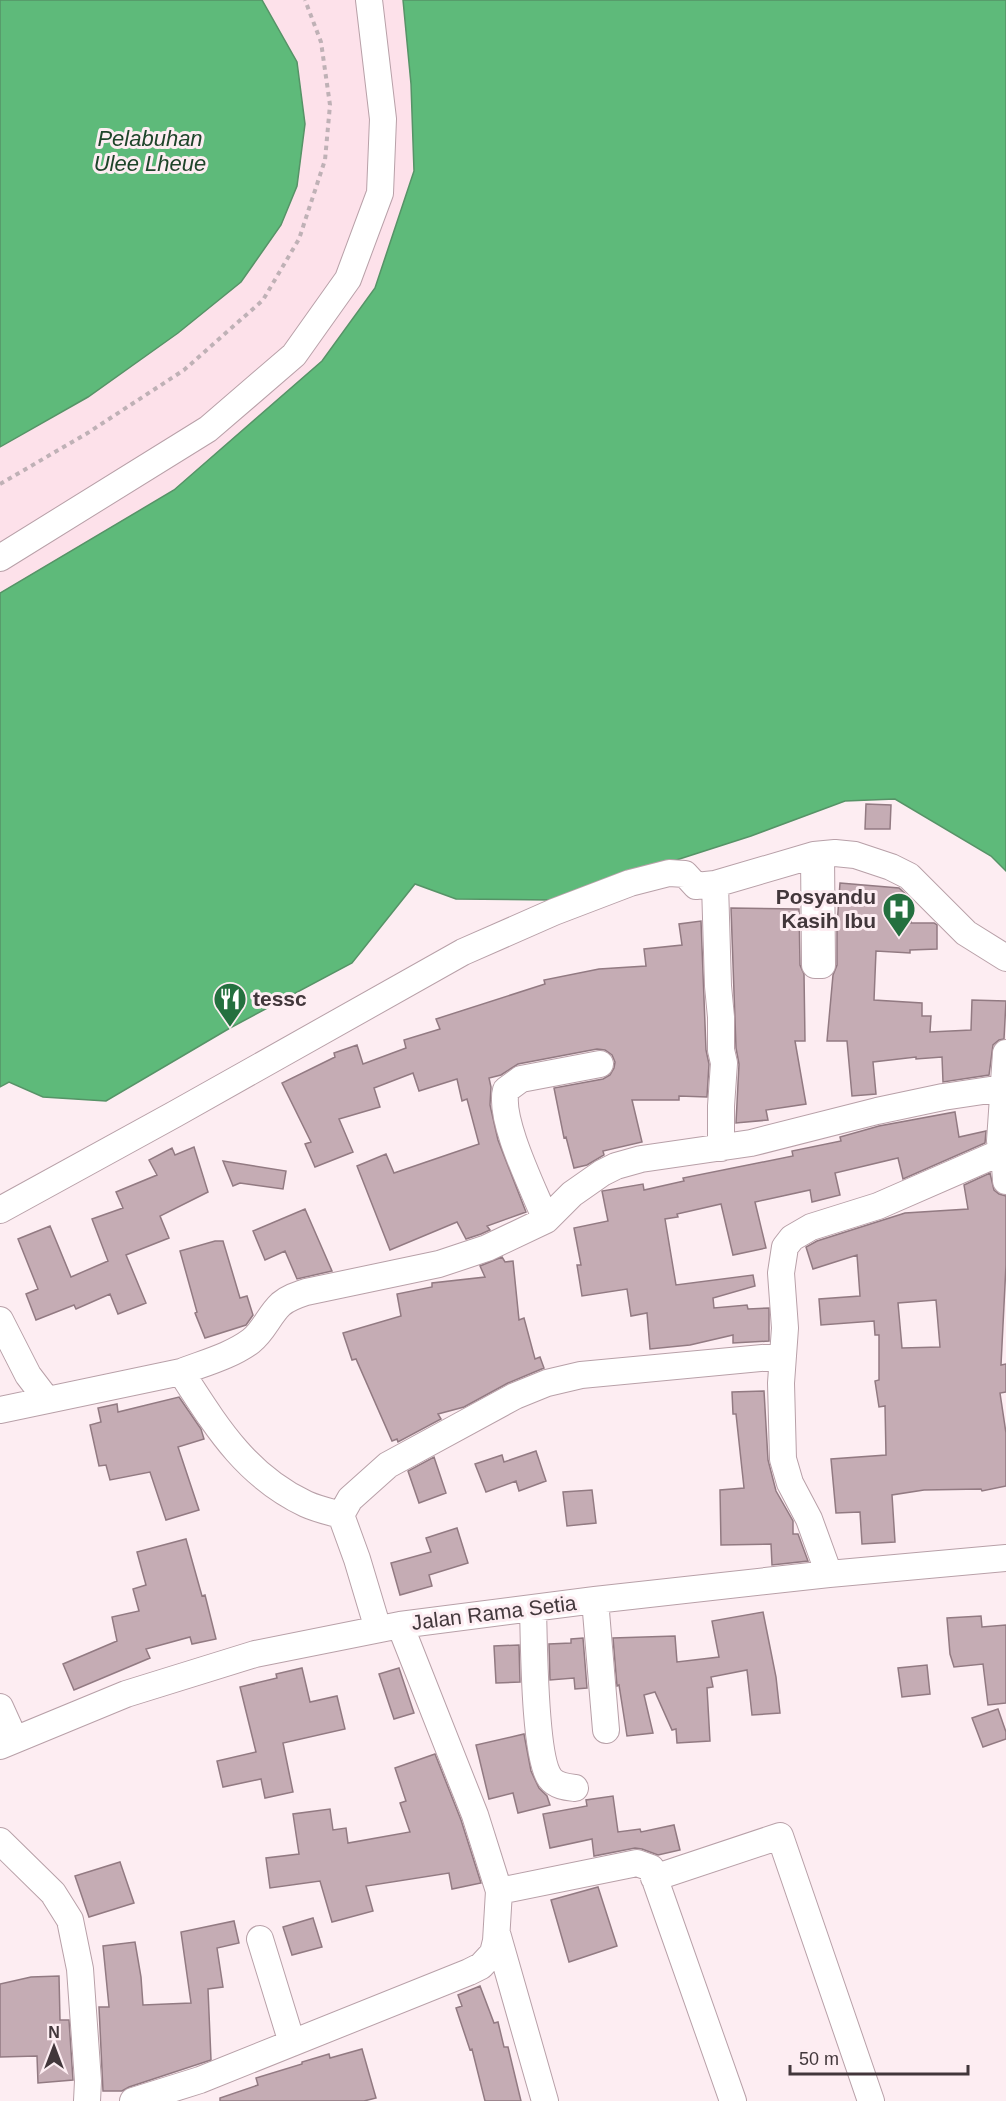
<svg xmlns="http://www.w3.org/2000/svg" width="1006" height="2101" font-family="Arial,sans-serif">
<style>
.built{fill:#fde1ea}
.water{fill:#5eba7a;stroke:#569367;stroke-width:1.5}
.building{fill:#c5acb4;stroke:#927a82;stroke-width:1.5;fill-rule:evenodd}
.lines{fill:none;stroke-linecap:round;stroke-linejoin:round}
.minor-casing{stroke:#b8a0a8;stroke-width:28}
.path{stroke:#bfb1b6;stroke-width:4;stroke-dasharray:4.5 4.5;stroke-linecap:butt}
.minor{stroke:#fff;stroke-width:26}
.labels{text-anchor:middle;stroke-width:6;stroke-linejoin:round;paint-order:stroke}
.poi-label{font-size:21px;font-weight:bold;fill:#42373b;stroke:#fdedf2;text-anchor:end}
.street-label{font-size:21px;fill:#42373b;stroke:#fdedf2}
.water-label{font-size:22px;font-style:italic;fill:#1e442a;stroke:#fdedf2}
</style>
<rect width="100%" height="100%" fill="#fdedf2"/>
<!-- built -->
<path class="built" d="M 0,0 L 403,0 L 411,84 L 414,171 L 375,288 L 322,361 L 174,490 L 0,593 Z"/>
<!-- water -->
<path class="water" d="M 0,0 L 262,0 L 297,62 L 305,124 L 297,186 L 281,225 L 241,282 L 178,333 L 88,397 L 0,447 Z
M 403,0 L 1006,0 L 1006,871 L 991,856 L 895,799 L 845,801 L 751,836 L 552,900 L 456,899 L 415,884 L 352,963 L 230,1028 L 106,1101 L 43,1097 L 9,1082 L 0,1087 L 0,593 L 174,490 L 322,361 L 375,288 L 414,171 L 411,84 Z"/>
<!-- building -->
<path class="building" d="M 866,804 L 891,805 L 890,829 L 865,829 Z
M 840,883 L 899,888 L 913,901 L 911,923 L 934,923 L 937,925 L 937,949 L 910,950 L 910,953 L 876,951 L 874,1000 L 922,1003 L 922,1016 L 931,1016 L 930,1032 L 971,1030 L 972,1000 L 1006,1001 L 1004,1039 L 999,1040 L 993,1045 L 989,1075 L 943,1082 L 942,1057 L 916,1059 L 916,1057 L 873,1062 L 876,1094 L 852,1096 L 847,1041 L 827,1041 L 833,975 L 837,965 L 837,926 Z
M 731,908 L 799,909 L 800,965 L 804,974 L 805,1041 L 795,1041 L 806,1104 L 766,1110 L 768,1120 L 736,1123 L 739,1064 L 736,1048 Z
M 701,921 L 706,1050 L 709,1064 L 707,1097 L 679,1096 L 679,1100 L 632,1100 L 642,1142 L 603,1151 L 604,1155 L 587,1165 L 574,1168 L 566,1137 L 564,1138 L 554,1088 L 603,1079 L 610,1075 L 614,1068 L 615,1062 L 612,1055 L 605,1050 L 597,1049 L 518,1064 L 501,1075 L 489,1078 L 491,1087 L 490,1105 L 498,1140 L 526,1212 L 487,1226 L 490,1230 L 481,1234 L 466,1239 L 457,1222 L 390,1250 L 357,1166 L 386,1154 L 394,1173 L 479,1144 L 467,1099 L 462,1101 L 457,1079 L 419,1091 L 413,1073 L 374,1088 L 380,1107 L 339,1119 L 353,1152 L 315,1167 L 305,1144 L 311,1142 L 282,1083 L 335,1057 L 334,1053 L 357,1045 L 363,1064 L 406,1048 L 404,1040 L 440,1029 L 436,1019 L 545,984 L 544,980 L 599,969 L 646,966 L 644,949 L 682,945 L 679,924 Z
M 955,1112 L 959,1137 L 986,1131 L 985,1143 L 903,1179 L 898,1158 L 835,1173 L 840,1195 L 812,1202 L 810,1190 L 755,1202 L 766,1248 L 733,1255 L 721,1204 L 677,1214 L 678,1217 L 665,1219 L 676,1285 L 753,1275 L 755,1286 L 713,1298 L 714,1308 L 747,1305 L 748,1309 L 769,1308 L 769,1341 L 733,1343 L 733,1335 L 690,1345 L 650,1349 L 647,1313 L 631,1316 L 627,1289 L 582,1296 L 577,1265 L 581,1265 L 574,1228 L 608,1221 L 602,1191 L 643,1184 L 644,1190 L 684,1181 L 683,1178 L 793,1156 L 792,1151 L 841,1141 L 840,1137 L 879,1126 Z
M 194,1147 L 208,1192 L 160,1216 L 169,1238 L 126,1255 L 146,1303 L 118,1314 L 110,1294 L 76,1309 L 74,1305 L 36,1320 L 26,1294 L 38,1289 L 18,1239 L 50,1226 L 71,1277 L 108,1261 L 92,1219 L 123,1208 L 116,1192 L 157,1175 L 149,1160 L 172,1148 L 175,1155 Z
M 223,1161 L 286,1171 L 283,1189 L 240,1183 L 233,1186 Z
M 990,1173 L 994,1190 L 999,1194 L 1006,1196 L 1006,1265 L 1001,1365 L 1006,1364 L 1006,1392 L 1000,1393 L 1006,1433 L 1006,1486 L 982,1491 L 981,1489 L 924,1490 L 892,1495 L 895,1542 L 862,1544 L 860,1512 L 836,1513 L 831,1459 L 886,1455 L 885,1406 L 879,1407 L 875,1381 L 879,1380 L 879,1335 L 875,1335 L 874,1321 L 821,1325 L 819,1299 L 860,1296 L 857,1255 L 813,1269 L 806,1247 L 817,1241 L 905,1213 L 968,1209 L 964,1185 ZM 936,1300 L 940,1347 L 902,1348 L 898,1303 Z
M 305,1209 L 332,1271 L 297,1279 L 285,1251 L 265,1260 L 253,1231 Z
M 215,1241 L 223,1241 L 240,1298 L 247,1296 L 253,1315 L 246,1325 L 205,1338 L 195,1313 L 197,1312 L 180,1251 Z
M 502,1257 L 505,1262 L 513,1261 L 519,1320 L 524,1318 L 535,1359 L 540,1357 L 544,1368 L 508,1383 L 464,1407 L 438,1414 L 441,1419 L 398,1442 L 397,1439 L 392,1441 L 356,1359 L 352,1360 L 343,1333 L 401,1316 L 397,1294 L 432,1287 L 432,1283 L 485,1277 L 480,1266 Z
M 764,1391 L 768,1460 L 776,1491 L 793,1521 L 793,1534 L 798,1534 L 808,1561 L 772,1565 L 771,1544 L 721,1545 L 720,1490 L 744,1488 L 736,1414 L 733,1414 L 732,1392 Z
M 179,1397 L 201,1429 L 204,1439 L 178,1447 L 199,1510 L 166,1520 L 150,1472 L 110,1480 L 106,1465 L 99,1466 L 90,1425 L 101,1422 L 98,1408 L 117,1404 L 118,1412 Z
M 536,1451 L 546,1481 L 519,1491 L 516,1481 L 486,1492 L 475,1464 L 502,1455 L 504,1462 Z
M 434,1457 L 446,1493 L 419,1503 L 408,1471 Z
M 592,1490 L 596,1523 L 567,1526 L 563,1492 Z
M 457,1528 L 468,1563 L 429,1575 L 432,1586 L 400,1595 L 391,1563 L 431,1552 L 426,1538 Z
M 186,1539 L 202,1596 L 205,1595 L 216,1639 L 192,1644 L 190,1637 L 146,1649 L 150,1658 L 74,1690 L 63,1664 L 117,1641 L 112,1617 L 139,1611 L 133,1589 L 146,1585 L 137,1552 Z
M 763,1612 L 776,1677 L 780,1713 L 752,1715 L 747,1670 L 711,1677 L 713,1687 L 707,1688 L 710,1741 L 677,1743 L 676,1729 L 672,1730 L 655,1692 L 644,1695 L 653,1733 L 627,1736 L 619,1685 L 617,1686 L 613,1638 L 675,1636 L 677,1662 L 719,1657 L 712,1621 Z
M 981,1616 L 982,1627 L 1006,1625 L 1006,1703 L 988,1705 L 983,1664 L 954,1667 L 950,1654 L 947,1618 Z
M 583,1638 L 587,1688 L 575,1689 L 574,1678 L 550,1680 L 549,1644 L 571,1643 L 571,1639 Z
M 519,1645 L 520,1682 L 496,1683 L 494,1646 Z
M 927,1665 L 930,1694 L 902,1697 L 898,1668 Z
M 302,1668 L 310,1702 L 337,1696 L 345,1729 L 283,1743 L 293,1792 L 265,1798 L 261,1779 L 223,1787 L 217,1761 L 256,1752 L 240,1687 L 277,1678 L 276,1674 Z
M 399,1668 L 414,1713 L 394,1719 L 379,1674 Z
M 998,1709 L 1006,1732 L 1006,1739 L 983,1747 L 972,1718 Z
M 524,1734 L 531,1771 L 539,1788 L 547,1796 L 550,1805 L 518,1813 L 513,1793 L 489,1799 L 476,1745 Z
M 435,1754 L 461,1820 L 481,1883 L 452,1889 L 449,1873 L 366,1886 L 373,1911 L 332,1922 L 320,1881 L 270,1888 L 266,1858 L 299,1854 L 293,1814 L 330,1809 L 333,1830 L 346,1828 L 348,1843 L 410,1832 L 400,1803 L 406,1801 L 395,1768 Z
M 613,1796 L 618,1832 L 640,1829 L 641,1832 L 674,1825 L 680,1850 L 658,1855 L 642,1849 L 635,1848 L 594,1856 L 592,1839 L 550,1848 L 543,1814 L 587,1806 L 586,1800 Z
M 120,1862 L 134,1903 L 89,1917 L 75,1876 Z
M 598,1887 L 617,1946 L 569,1962 L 551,1900 Z
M 313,1918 L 322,1947 L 292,1955 L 283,1927 Z
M 234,1921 L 239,1943 L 217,1948 L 223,1987 L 208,1989 L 211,2060 L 129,2087 L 122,2091 L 103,2091 L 99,2007 L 109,2007 L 103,1946 L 135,1942 L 141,1977 L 143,2005 L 191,2003 L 181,1932 Z
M 59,1976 L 60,2020 L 69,2020 L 73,2080 L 38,2083 L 37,2056 L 0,2057 L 0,1984 L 31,1977 Z
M 480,1986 L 494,2023 L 498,2022 L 504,2047 L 508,2047 L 521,2101 L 485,2101 L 472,2049 L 470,2050 L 456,2008 L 462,2006 L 458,1995 Z
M 362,2049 L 376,2098 L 364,2101 L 220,2101 L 220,2098 L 258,2085 L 256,2078 L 302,2064 L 302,2062 L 329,2054 L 330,2058 Z"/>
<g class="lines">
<!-- minor casing -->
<g class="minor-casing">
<path id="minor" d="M 0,558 L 208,429 L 294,355 L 348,279 L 380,193 L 383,119 L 369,0
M 814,855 L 821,855 L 822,965 L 815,965 Z
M 715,884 L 718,986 L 721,1017 L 721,1050 L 724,1063 L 721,1106 L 721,1148
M 1006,1053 L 1000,1141 L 1004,1151 L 1006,1181
M 0,1210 L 175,1114 L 463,952 L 554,912 L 630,883 L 669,873 L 685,874 L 696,886 L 715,884 L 814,855 L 835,853 L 855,855 L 891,867 L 909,876 L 966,933 L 1006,958
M 546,1220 C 534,1190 498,1119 506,1090 L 521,1079 L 600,1064
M 0,1320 L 28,1375 L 47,1400
M 181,1372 C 216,1426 245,1475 306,1504 C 317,1509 330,1512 341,1515
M 0,1410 L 181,1372 C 204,1363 231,1356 251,1341 C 264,1331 269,1315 281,1304 C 288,1298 297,1295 306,1292 L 439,1264 L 487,1248 L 546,1220 L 572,1194 L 602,1173 L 616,1166 L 641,1159 L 751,1143 L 877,1111 L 943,1097 L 1003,1088
M 829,1574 L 809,1519 L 790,1483 L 783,1459 L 781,1383 L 785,1328 L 781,1273 L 785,1247 L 792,1238 L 811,1227 L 878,1206 L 1004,1151
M 595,1600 L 606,1730
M 533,1608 C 534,1640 534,1756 550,1778 C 556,1786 566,1787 575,1788
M 378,1629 L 357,1559 L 341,1515 L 350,1499 L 388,1465 L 515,1396 L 547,1383 L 581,1375 L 783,1356
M 0,1707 L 14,1738
M 0,1746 L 126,1694 L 255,1654 L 400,1625 L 595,1600 L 829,1574 L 1006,1558
M 0,1841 L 53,1893 L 70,1920 L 80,1969 L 88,2081 L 87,2101
M 654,1878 L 780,1836 L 871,2101
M 499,1891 L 637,1863 L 651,1868 L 733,2101
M 497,1933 L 545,2101
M 260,1939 L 292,2043
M 133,2101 L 200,2080 L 469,1972 L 481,1966 L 493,1953 L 496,1941 L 499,1891 L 475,1815 L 400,1625"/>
</g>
<!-- path -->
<path class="path" d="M 0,484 L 86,434 L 184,370 L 263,300 L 299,239 L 325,160 L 330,105 L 321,42 L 305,0"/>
<!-- minor -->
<use href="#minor" class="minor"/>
</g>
<!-- icons -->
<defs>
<g id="hospital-pin" transform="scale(1.725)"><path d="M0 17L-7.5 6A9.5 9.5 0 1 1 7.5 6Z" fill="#24703f" stroke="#fdedf2"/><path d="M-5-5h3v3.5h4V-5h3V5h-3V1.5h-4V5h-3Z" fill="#fff"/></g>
<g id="restaurant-pin" transform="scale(1.725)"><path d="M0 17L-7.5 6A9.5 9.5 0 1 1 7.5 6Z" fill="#24703f" stroke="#fdedf2"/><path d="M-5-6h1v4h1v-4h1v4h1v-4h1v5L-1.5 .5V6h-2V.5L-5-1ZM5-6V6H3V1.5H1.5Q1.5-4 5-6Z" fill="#fff"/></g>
</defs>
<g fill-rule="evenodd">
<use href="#hospital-pin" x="899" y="909"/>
<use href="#restaurant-pin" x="230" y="999"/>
</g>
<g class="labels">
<!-- poi labels -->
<g class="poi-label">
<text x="876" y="904">Posyandu<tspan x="876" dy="24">Kasih Ibu</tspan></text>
<text x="253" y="1006" text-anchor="start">tessc</text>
</g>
<!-- street labels -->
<g class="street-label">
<text transform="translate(494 1613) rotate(-7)" y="7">Jalan Rama Setia</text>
</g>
<!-- water labels -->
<g class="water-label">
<text x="150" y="146">Pelabuhan<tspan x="150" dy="25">Ulee Lheue</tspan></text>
</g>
</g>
<!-- north arrow -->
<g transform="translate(54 2047)" stroke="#fdedf2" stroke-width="4.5" paint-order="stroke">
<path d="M0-4.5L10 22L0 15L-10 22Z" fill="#42373b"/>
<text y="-9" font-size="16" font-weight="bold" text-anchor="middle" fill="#42373b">N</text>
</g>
<!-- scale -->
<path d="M790 2065v9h178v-9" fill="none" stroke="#42373b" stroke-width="3"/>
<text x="799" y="2065" font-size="18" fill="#42373b" stroke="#fdedf2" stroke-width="4.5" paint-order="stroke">50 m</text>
</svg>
